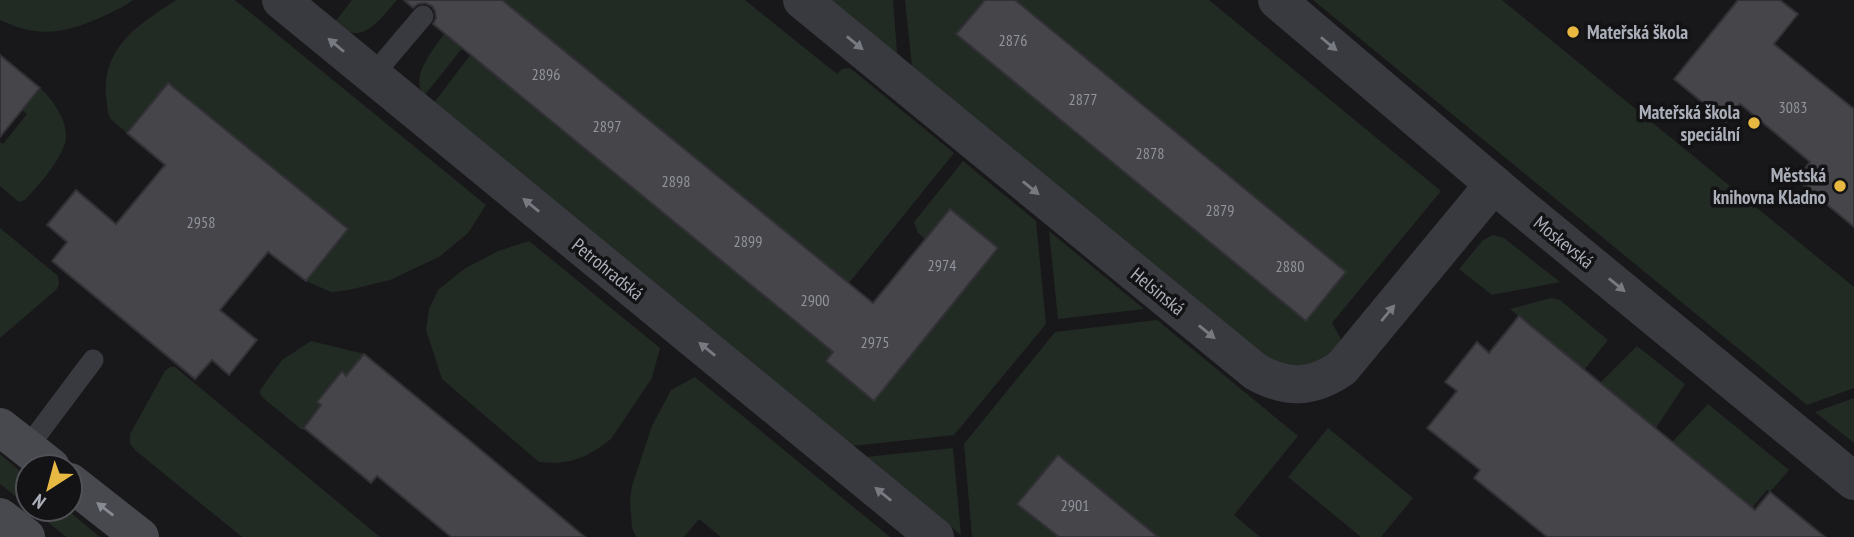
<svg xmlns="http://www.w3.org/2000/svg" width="1854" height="537" font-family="'PT Sans Narrow',sans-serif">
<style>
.green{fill:#222a24}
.building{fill:#45454a;stroke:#323236;stroke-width:2}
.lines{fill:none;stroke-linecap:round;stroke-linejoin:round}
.lane{stroke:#393a3f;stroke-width:21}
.street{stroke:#393a3f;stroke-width:38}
.secondary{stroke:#47494f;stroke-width:38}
.oneway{fill:#787a82}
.oneway2{fill:#888b94}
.poi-dot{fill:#e8b942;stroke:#131315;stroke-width:2.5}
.labels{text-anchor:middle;stroke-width:7;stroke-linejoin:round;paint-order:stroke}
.number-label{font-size:16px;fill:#92949d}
.poi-label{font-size:19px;font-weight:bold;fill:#abafb9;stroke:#131315;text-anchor:end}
.street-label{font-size:19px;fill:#abafb9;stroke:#131315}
</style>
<rect width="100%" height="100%" fill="#18181a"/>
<!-- green -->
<path class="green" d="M 0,0 L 133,0 C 124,7 114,11 104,16 C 66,33 39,39 0,20 Z
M 176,0 L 235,0 L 486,205 L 468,233 L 439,257 L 390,280 L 349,290 L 331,292 L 306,281 L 347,229 L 168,83 L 127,133 C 122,128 114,123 110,118 C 107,112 107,103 106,96 C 102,46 140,24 176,0 Z
M 352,0 L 397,0 C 387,11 368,39 350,32 C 345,30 339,25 335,22 Z
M 472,0 L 484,21 L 424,96 C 420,89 418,83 420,75 C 425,54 458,17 472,0 Z
M 494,0 L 745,0 L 837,74 L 842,69 L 850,68 L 954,153 L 849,283 L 524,18 L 484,66 L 833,352 L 826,361 L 874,400 L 998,249 L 950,209 L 925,239 L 918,233 L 914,222 L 963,161 L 1036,221 L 1046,324 L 954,435 L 852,446 L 433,104 L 496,21 Z
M 818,0 L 893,0 L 898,66 Z
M 905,0 L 985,0 L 957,35 L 1306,320 L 1345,272 L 1015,0 L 1209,0 L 1441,191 L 1332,323 L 1346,348 L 1336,358 L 1287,373 L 913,77 Z
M 1313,0 L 1502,0 L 1854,287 L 1854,388 L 1807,405 Z
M 40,88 C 54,100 72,127 64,146 C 56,167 39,184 25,200 L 19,202 L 0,186 L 0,142 L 3,144 L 27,114 L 22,110 Z
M 0,228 L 58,276 L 59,284 L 57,289 L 0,338 Z
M 1049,231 L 1144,309 L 1058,319 Z
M 1493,235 L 1504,238 L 1560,282 L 1492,295 L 1459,269 L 1483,240 Z
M 529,241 L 660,348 L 652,378 L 611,439 L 599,448 L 585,456 L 571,461 L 555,463 L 539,462 L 442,379 L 426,330 L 429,309 L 438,290 L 464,269 L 498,251 Z
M 1551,298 L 1560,300 L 1608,340 L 1584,370 L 1510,309 Z
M 1157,320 L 1298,436 L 1234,515 L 1260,537 L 1158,537 L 1058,455 L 1018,504 L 1059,537 L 972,537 L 964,444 L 1055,332 Z
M 311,341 L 364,354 L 346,376 L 341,372 L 317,401 L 322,406 L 302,430 L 262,397 L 260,393 L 260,390 L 282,360 Z
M 1637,346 L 1685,384 L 1656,428 L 1600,383 Z
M 170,367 L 175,367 L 380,537 L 242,537 L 136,451 L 130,444 L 130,434 L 165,371 Z
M 695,377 L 890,537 L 721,537 L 699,519 L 684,537 L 636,537 L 632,528 L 630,500 L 632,486 L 652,426 L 671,390 Z
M 1854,398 L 1854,443 L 1815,412 Z
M 1708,404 L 1789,470 L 1770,492 L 1767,490 L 1752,508 L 1672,442 Z
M 1328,428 L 1413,498 L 1381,537 L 1361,537 L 1288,477 Z
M 953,448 L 961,535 L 865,457 Z
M 0,454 L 28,478 L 28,506 L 0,484 Z
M 32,509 L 66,509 L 100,537 L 66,537 Z"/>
<!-- building -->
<path class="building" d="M 404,0 L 502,0 L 873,303 L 950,209 L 998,248 L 874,401 L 826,361 L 833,352 L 433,24 L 436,18 L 435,11 L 432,6 L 425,3 L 418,4 L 413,8 Z
M 985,0 L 1015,0 L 1346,272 L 1306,321 L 956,34 Z
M 1738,0 L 1780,0 L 1798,14 L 1774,44 L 1854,109 L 1854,227 L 1796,179 L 1810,162 L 1740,104 L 1726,122 L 1674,79 Z
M 0,55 L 40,88 L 0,137 Z
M 168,83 L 348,229 L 306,281 L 268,252 L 220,310 L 257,340 L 229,375 L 212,360 L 195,379 L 52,261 L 67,242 L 47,225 L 76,190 L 116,224 L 165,165 L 127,133 Z
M 1519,316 L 1755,510 L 1770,492 L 1825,537 L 1547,537 L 1474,478 L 1480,470 L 1427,428 L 1457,391 L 1445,382 L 1477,342 L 1489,353 Z
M 364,354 L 469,440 L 585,537 L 451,537 L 377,476 L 371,483 L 304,428 L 321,405 L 317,402 L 342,371 L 346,376 Z
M 1058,455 L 1158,537 L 1059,537 L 1017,504 Z"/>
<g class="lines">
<!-- lane -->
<path class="lane" d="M 373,75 L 423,16
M 27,448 L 93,360"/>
<!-- street -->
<path class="street" d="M 281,0 L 935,537
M 802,0 L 1256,372 C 1287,389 1312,389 1342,368 L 1494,184
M 1277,0 L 1516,203 L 1854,481"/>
<!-- secondary -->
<path class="secondary" d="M 0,427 L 51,467
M 70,482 L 140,537
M 0,517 L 26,537"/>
</g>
<!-- one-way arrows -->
<defs><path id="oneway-solid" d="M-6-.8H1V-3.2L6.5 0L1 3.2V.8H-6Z" transform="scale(1.75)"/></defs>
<g class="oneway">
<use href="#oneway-solid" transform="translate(855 43) rotate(39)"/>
<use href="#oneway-solid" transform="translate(1329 44) rotate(40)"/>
<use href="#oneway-solid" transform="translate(336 45) rotate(-140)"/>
<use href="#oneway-solid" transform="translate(1031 188) rotate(39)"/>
<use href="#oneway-solid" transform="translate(531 205) rotate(-141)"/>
<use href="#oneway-solid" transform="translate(1617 285) rotate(39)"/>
<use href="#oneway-solid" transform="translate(1388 313) rotate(-50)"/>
<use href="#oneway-solid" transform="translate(1207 332) rotate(39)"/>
<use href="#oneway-solid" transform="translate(707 349) rotate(-141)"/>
<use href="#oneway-solid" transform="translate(883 494) rotate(-141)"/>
</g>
<use class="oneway2" href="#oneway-solid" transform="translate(105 509) rotate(-142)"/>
<!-- markers -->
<g class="poi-dot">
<circle cx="1573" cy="32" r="7"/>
<circle cx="1754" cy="123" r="7"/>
<circle cx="1840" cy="186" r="7"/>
</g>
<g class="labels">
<!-- number labels -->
<g class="number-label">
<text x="1013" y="46">2876</text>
<text x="546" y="80">2896</text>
<text x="1083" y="105">2877</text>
<text x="1793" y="113">3083</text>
<text x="607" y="132">2897</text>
<text x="1150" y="159">2878</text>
<text x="676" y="187">2898</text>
<text x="1220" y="216">2879</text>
<text x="201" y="228">2958</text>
<text x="748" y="247">2899</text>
<text x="942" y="271">2974</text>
<text x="1290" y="272">2880</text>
<text x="815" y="306">2900</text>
<text x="875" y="348">2975</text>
<text x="1075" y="511">2901</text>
</g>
<!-- poi labels -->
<g class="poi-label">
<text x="1587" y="39" text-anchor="start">Mateřská škola</text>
<text x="1740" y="119">Mateřská škola<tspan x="1740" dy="22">speciální</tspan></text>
<text x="1826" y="182">Městská<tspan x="1826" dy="22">knihovna Kladno</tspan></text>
</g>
<!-- street labels -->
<g class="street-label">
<text transform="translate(1564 242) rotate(39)" y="7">Moskevská</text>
<text transform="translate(608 269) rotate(39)" y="7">Petrohradská</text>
<text transform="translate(1158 291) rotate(39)" y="7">Helsinská</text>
</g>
</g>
<!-- north arrow -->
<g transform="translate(49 488) rotate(216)"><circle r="33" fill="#131315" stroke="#505157" stroke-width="2"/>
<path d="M0-5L12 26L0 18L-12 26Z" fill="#e8b942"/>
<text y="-10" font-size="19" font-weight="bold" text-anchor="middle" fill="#abafb9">N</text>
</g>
</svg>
